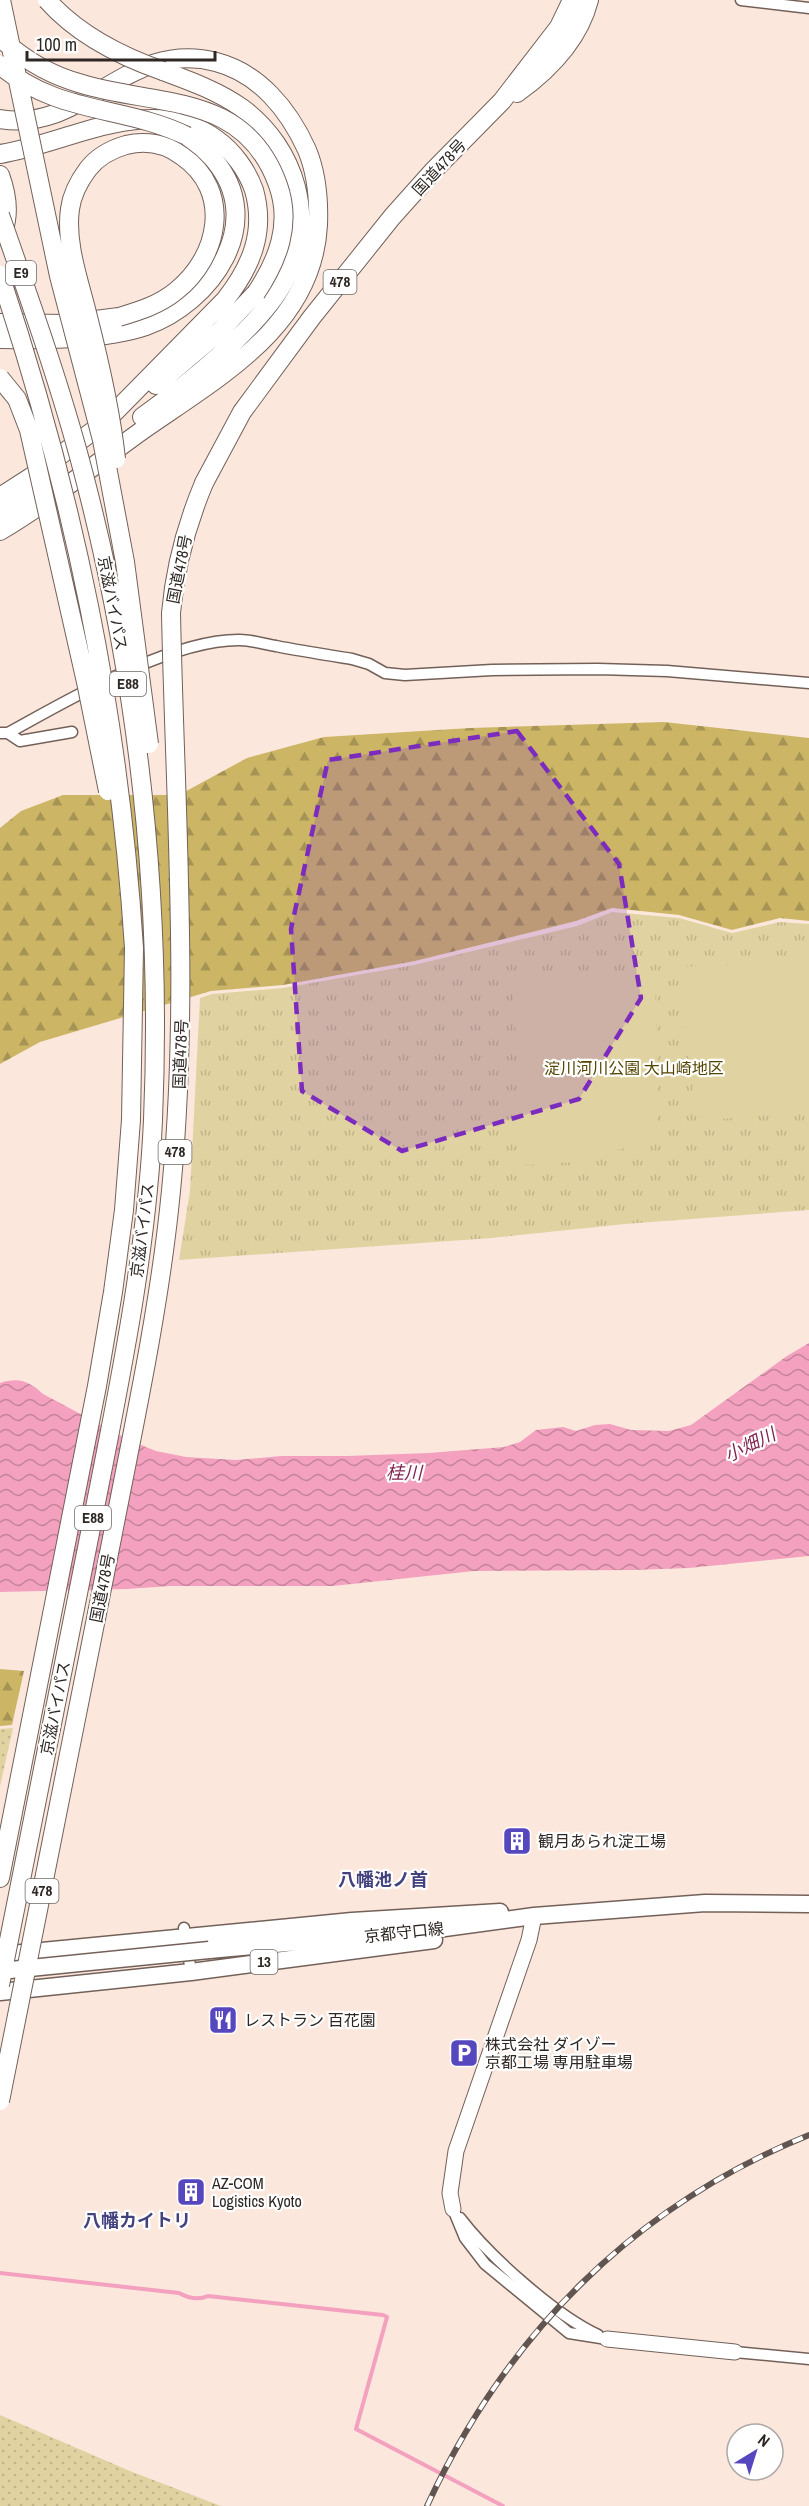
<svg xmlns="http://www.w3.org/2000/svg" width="809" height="2506" font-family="'Archivo Narrow','Noto Sans JP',sans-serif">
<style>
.grass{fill:url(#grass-dots)}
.forest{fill:url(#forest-firs)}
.park{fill:url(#park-tufts)}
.pitch{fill:#e1d3a1}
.water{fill:url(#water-waves)}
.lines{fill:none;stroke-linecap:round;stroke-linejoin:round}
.stream{stroke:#f3a1bf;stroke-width:4}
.street-casing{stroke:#736159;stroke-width:13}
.secondary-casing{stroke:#736159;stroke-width:17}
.primary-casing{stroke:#736159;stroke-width:19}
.highway-casing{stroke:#736159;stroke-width:20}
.street{stroke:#fff;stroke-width:10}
.secondary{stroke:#fff;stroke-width:15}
.primary{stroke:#fff;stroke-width:16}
.highway{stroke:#fff;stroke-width:18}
.rail-casing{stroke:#605550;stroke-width:6}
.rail{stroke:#fff;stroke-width:4;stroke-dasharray:11;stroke-linecap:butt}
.primary-bridge-casing{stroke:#736159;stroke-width:19;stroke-linecap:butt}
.highway-bridge-casing{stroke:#736159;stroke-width:20;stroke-linecap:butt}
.primary-bridge{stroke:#fff;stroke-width:16}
.highway-bridge{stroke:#fff;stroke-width:18}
.marked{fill:#7b2cbf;fill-opacity:0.2;stroke:#7b2cbf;stroke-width:4.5;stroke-dasharray:12 8;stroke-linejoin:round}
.labels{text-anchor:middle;stroke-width:4.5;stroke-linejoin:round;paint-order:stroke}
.shield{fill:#fff;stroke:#6d6865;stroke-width:1.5}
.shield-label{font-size:15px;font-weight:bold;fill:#2e2723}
.street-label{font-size:16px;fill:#2e2723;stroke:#fff}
.park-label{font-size:16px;fill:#554502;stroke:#fff}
.poi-label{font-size:16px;fill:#2e2723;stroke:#fff;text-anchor:start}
.water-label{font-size:18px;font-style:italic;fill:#80234e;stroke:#fff}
.neighbourhood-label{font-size:18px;font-weight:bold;fill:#43417e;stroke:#fff}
</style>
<defs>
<pattern id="grass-dots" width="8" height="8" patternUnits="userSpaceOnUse" patternTransform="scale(1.5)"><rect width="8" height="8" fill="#e1d3a1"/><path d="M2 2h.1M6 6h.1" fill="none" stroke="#c1b58a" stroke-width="1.8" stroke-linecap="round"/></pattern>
<pattern id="forest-firs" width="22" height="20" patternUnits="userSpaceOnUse" patternTransform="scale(1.5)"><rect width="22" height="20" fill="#ccb666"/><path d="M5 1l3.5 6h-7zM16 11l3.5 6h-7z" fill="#a69454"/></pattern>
<pattern id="park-tufts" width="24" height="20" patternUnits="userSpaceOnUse" patternTransform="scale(1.5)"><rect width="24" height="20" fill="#e1d3a1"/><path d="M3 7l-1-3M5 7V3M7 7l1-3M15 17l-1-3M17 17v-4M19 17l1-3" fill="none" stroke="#c1b58a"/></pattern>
<pattern id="water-waves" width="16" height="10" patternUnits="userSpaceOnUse" patternTransform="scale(1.5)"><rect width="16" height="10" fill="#f3a1bf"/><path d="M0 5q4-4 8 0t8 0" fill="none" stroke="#c5839b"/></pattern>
</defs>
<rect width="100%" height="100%" fill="#fce7dd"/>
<!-- grass -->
<path class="grass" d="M 13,1728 L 0,1786 L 0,1729 Z
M 0,2415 L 130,2471 L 221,2506 L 0,2506 Z"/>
<!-- forest -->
<path class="forest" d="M 664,722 L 809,738 L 809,921 L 780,918 L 732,930 L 679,915 L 612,908 L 576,921 L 415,961 L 283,985 L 211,991 L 40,1042 L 0,1064 L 0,828 L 21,811 L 63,795 L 179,795 L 247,758 L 324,737 L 470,728 Z
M 0,1669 L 24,1671 L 12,1725 L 0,1726 Z"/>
<!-- park -->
<path class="park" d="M 612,912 L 679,918 L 732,933 L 780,922 L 809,924 L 809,1210 L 625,1224 L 492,1238 L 179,1260 L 190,1191 L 200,998 L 212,994 L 283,988 L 414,965 L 577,926 Z"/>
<!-- pitch -->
<path class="pitch" d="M 809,962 L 809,1112 L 697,1121 L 680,967 Z
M 655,971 L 658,1120 L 632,1146 L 576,1162 L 522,1165 L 513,979 Z"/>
<!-- water -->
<path class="water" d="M 809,1343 L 809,1556 L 689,1568 L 634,1570 L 474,1571 L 333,1586 L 171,1586 L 127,1589 L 0,1592 L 0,1383 C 18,1377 29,1381 43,1394 L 131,1441 L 156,1451 L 186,1457 L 236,1460 L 281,1456 L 347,1456 L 429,1453 L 504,1447 L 520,1442 L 536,1430 L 563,1427 L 576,1431 L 595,1425 L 610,1424 L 631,1430 L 669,1431 L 691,1425 L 787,1356 Z"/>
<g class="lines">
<!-- stream -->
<path class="stream" d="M 0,2273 L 179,2293 C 188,2298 199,2300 208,2296 L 383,2315 L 387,2317 L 356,2429 L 503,2506"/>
<!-- street casing -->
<g class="street-casing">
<path id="street" d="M 741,0 L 809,8
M 0,733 L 8,733 C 68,700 171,639 240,640 C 251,640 264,644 276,646 C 301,651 327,655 352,659 L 369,664 L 385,673 L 405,675 L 492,670 L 598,669 L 667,671 L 809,683
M 8,733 L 20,741 L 72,732
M 184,1928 L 191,1972
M 453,2209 L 465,2238 L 485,2264 L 569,2333 L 607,2339
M 460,2218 C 489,2256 555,2315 598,2335
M 735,2352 L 809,2359"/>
</g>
<!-- secondary casing -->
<g class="secondary-casing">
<path id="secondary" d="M 453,2209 L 450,2193 L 456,2151 L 529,1940 L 534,1916
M 607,2339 L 735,2352"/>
</g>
<!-- primary casing -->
<g class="primary-casing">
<path id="primary" d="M 209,1950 L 430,1930 L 534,1916 L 705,1903 L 809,1904
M 0,1955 L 352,1921 L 500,1912
M 0,1992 L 191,1972 L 434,1940"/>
</g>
<!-- highway casing -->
<g class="highway-casing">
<path id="highway" d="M 517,93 C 549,70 579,39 589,0
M 0,119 C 84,134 127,38 216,62 C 259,73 289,110 307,150 C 317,174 319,199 318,225 C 313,328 215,379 140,432 C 94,465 49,502 0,531
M 0,154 C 70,143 151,91 216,139 C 233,151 247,170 254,190 C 266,232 251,267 225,300 L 102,425
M 0,175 C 7,194 10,213 3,232
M 0,323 L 64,324 L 119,317
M 0,339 C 43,340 105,340 146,326 C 211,303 268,223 214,160 C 206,151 196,144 187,136
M 156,385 L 219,332 L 256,293
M 142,417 C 185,386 259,328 284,282 C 318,221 296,148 242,108 C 218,91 190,81 163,71
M 204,483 L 242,412 L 312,317 L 392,217 L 434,170 L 502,101 L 559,27 L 572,0
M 0,497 L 31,477 L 109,419
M 0,515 L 53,479
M 0,1878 L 97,1386 L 113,1292 L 124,1210 L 131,1120 L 134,948"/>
</g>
<!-- street -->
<use href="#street" class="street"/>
<!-- secondary -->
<use href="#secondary" class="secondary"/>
<!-- primary -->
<use href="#primary" class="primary"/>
<!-- highway -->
<use href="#highway" class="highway"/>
<!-- rail casing -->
<g class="rail-casing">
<path id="rail" d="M 427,2506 C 506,2335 634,2206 809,2135"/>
</g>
<!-- rail -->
<use href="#rail" class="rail"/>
<!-- primary-bridge casing -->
<g class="primary-bridge-casing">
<path id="primary-bridge" d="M 0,1971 L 209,1950"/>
</g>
<!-- highway-bridge casing -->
<g class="highway-bridge-casing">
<path id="highway-bridge" d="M 1,0 L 59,276 L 102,440 L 125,562 L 149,744
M 47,0 C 78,35 120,56 163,71
M 6,43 C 29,63 53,76 82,84 C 159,107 245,92 278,185 C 292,224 278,260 256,293
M 0,65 C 58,115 123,105 187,136
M 0,215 C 32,306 65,398 88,491 C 140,696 162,909 153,1120 C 147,1255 118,1390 92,1523 C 61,1677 31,1831 0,1985
M 0,275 C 74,496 119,714 134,948
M 0,378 L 17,399 L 29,430 L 86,682 L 108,791
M 116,459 C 111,411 100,364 88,317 C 80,283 65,244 70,209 C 72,194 79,181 88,169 C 98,156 112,149 126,145 C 146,140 166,144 182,156 C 233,191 219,257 176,291 C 159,305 139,311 119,317
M 0,2101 C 37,1913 75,1726 112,1538 C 133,1429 157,1320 169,1210 C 191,1011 175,812 171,613 C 175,566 186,526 204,483"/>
</g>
<!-- primary-bridge -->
<use href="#primary-bridge" class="primary-bridge"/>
<!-- highway-bridge -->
<use href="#highway-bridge" class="highway-bridge"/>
</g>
<!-- marked area -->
<path class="marked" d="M 517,731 L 619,864 L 641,998 L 579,1099 L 402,1151 L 302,1091 L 291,929 L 328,760 Z"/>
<!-- icons -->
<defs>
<g id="building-square" transform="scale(1.5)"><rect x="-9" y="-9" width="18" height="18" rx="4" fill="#5647bf" stroke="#fff"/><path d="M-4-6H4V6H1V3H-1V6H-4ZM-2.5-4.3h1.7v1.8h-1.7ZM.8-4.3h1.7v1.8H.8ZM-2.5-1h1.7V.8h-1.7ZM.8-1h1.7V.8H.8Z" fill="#fff"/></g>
<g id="restaurant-square" transform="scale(1.5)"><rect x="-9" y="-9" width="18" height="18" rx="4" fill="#5647bf" stroke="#fff"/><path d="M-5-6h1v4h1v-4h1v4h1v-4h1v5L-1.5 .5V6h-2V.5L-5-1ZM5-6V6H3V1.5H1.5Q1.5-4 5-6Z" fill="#fff"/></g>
<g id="parking-square" transform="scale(1.5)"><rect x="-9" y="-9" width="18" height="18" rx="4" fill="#5647bf" stroke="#fff"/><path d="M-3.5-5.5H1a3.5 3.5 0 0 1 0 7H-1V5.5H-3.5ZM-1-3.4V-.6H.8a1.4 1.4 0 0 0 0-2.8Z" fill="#fff"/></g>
</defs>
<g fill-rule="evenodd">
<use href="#building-square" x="517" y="1841"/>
<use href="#restaurant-square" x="223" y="2020"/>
<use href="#parking-square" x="464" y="2053"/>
<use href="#building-square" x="191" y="2192"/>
</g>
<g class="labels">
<!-- shield labels -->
<g class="shield">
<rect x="6" y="261" width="30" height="24" rx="4.5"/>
<rect x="323.5" y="270" width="33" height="24" rx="4.5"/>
<rect x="110" y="672" width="36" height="24" rx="4.5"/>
<rect x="158.5" y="1140" width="33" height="24" rx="4.5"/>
<rect x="75" y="1506" width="36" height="24" rx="4.5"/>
<rect x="25.5" y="1879" width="33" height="24" rx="4.5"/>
<rect x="250.5" y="1950" width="27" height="24" rx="4.5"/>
</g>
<g class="shield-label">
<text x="21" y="278">E9</text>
<text x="340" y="287">478</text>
<text x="128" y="689">E88</text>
<text x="175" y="1157">478</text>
<text x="93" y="1523">E88</text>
<text x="42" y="1896">478</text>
<text x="264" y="1967">13</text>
</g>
<!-- street labels -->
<g class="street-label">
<text transform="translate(439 167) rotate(-47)" y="6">国道478号</text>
<text transform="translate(179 569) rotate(-79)" y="6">国道478号</text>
<text transform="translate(113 603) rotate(79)" y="6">京滋バイパス</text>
<text transform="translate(180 1054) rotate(-88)" y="6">国道478号</text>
<text transform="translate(142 1230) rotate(-83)" y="6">京滋バイパス</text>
<text transform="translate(102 1588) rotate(-79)" y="6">国道478号</text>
<text transform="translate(55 1708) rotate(-79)" y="6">京滋バイパス</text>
<text transform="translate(404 1932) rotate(-6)" y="6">京都守口線</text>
</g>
<!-- park labels -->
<g class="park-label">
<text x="634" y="1074">淀川河川公園 大山崎地区</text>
</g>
<!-- poi labels -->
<g class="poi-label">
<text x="538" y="1847">観月あられ淀工場</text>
<text x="244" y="2026">レストラン 百花園</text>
<text x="485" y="2050">株式会社 ダイゾー<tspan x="485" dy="18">京都工場 専用駐車場</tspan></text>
<text x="212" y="2189">AZ-COM<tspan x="212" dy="18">Logistics Kyoto</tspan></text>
</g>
<!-- water labels -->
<g class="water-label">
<text transform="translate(750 1445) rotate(-26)" y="6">小畑川</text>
<text x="404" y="1479">桂川</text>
</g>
<!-- neighbourhood labels -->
<g class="neighbourhood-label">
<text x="383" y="1886">八幡池ノ首</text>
<text x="137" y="2227">八幡カイトリ</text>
</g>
</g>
<!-- north arrow -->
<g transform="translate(755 2452) rotate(38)"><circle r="28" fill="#ffffff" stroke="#aba9a7" stroke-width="1.5"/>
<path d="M0-4.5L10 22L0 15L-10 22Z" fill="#5647bf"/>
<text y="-9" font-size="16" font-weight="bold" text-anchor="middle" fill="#2e2723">N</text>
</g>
<!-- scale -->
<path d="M27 51v9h188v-9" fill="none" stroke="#2e2723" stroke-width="3"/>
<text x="36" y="51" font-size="18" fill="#2e2723" stroke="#ffffff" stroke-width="4.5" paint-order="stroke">100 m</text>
</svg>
